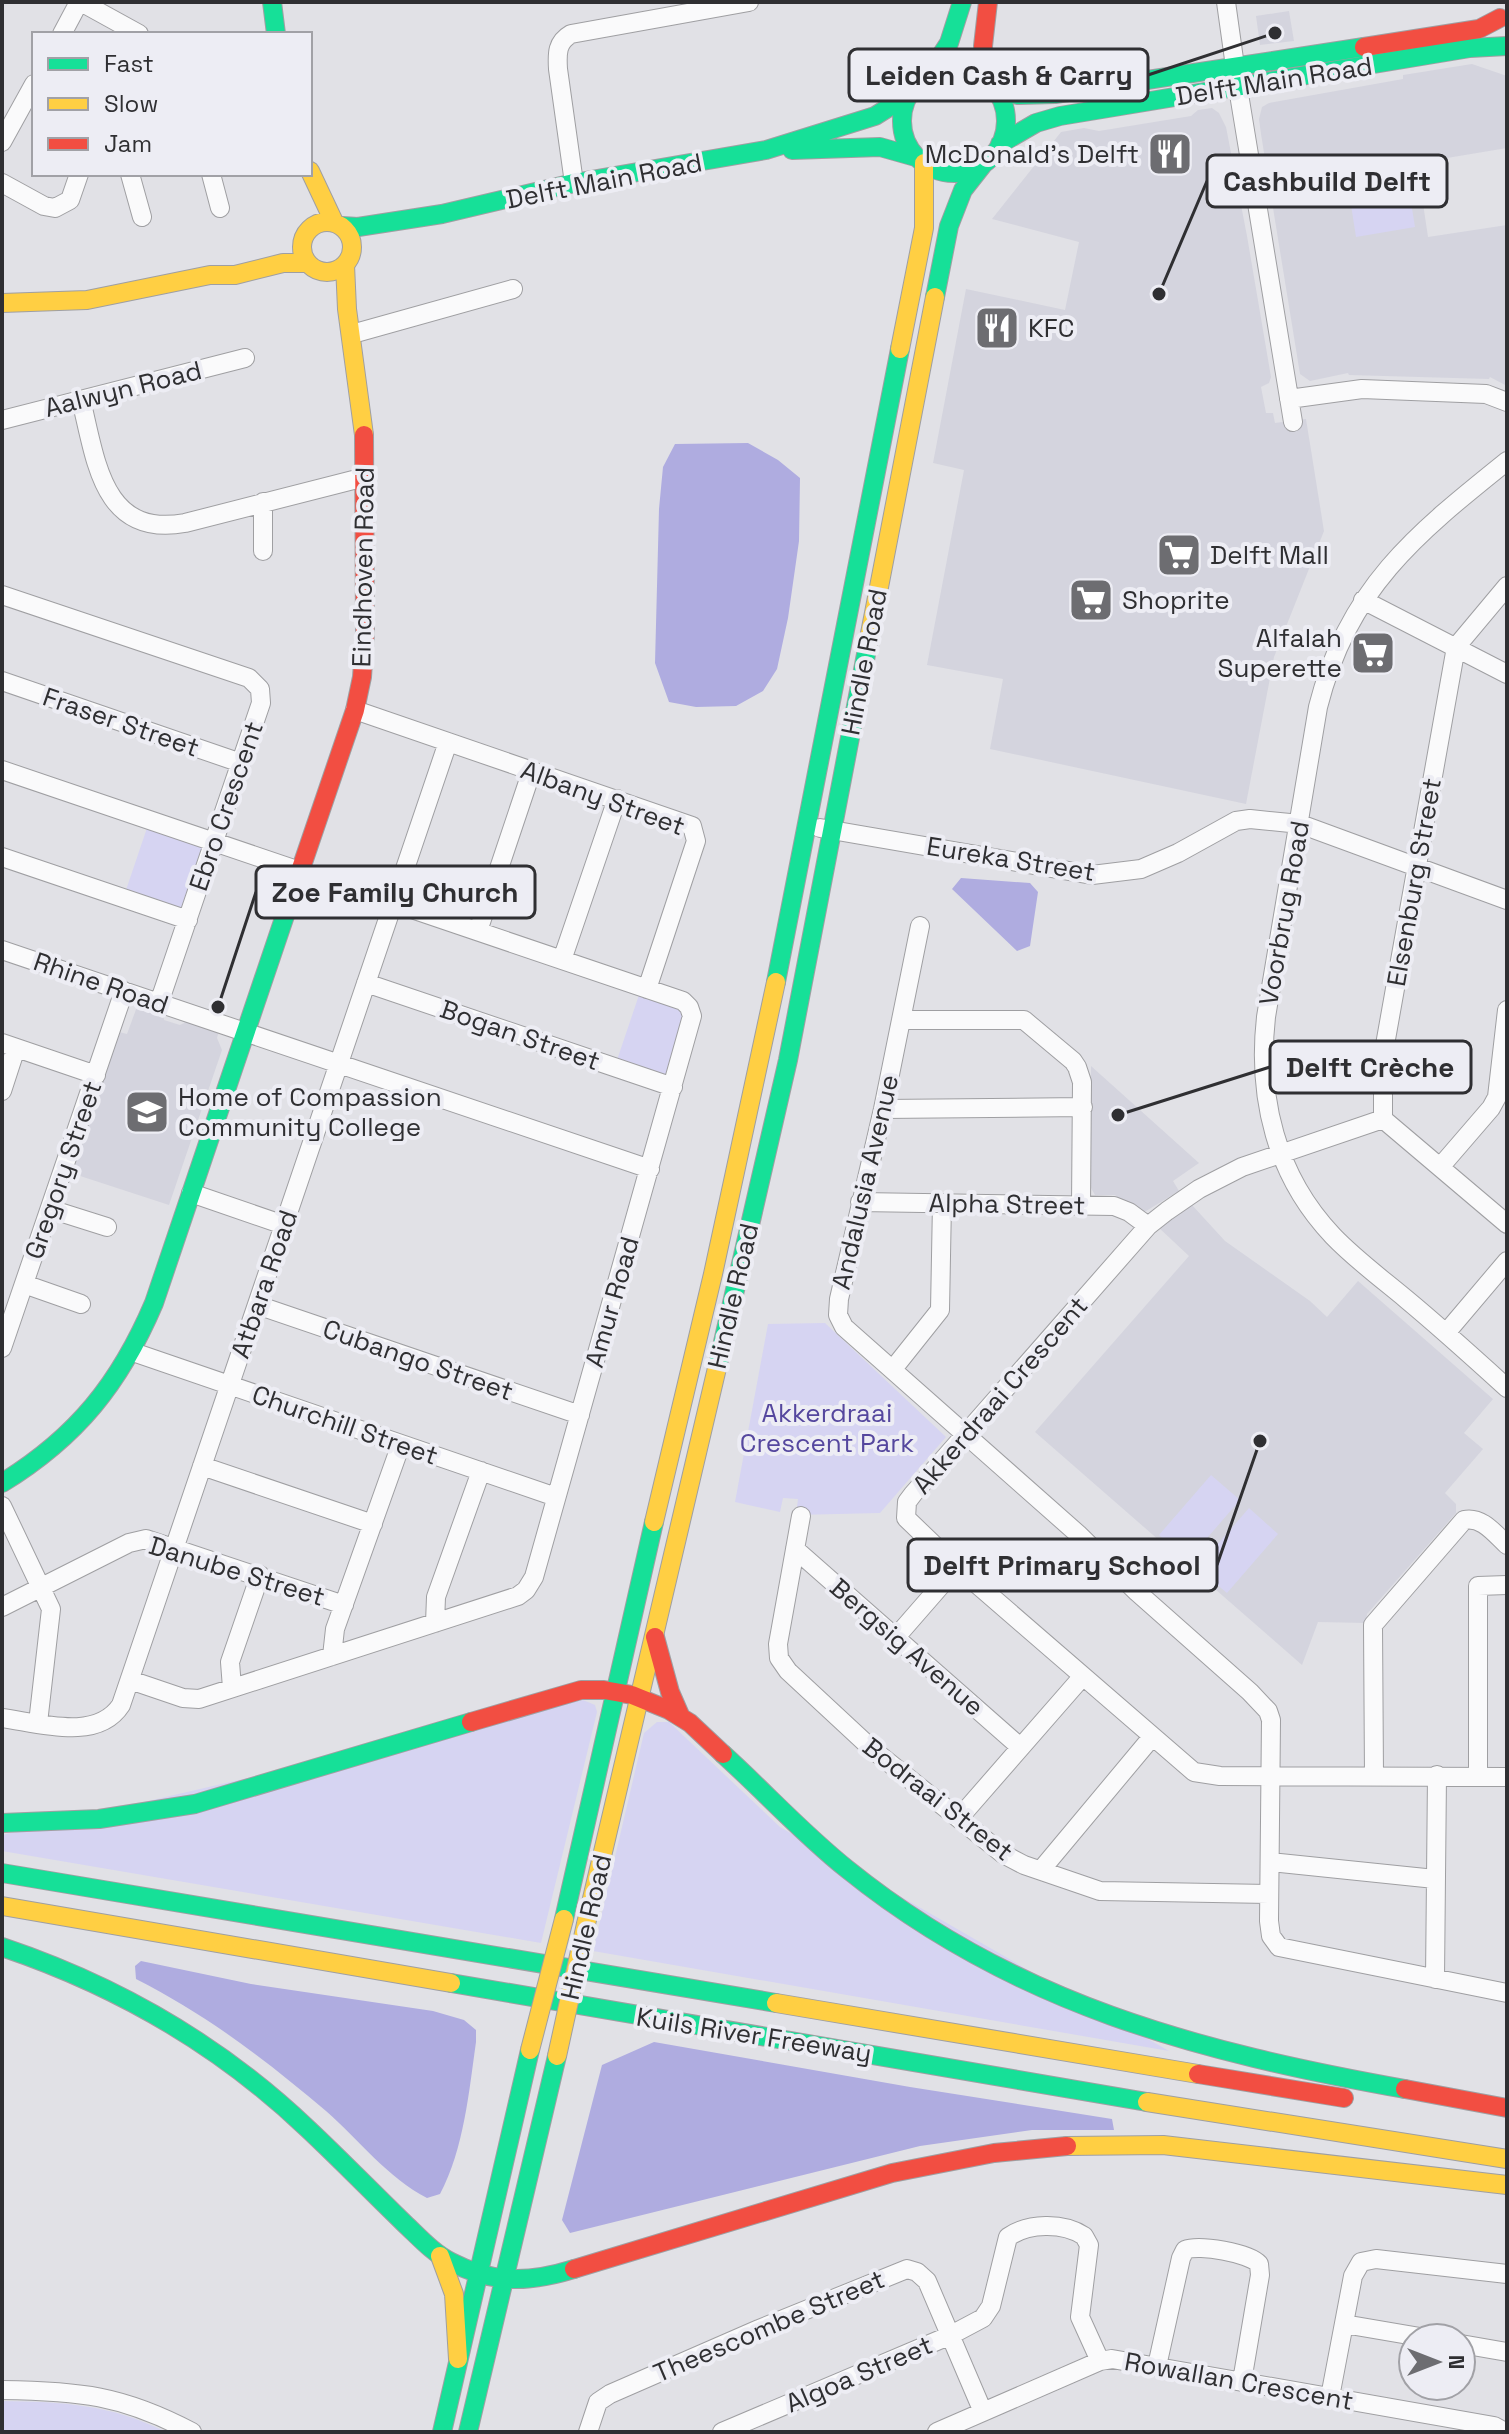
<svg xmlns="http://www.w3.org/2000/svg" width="1509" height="2434" font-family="'Space Grotesk',sans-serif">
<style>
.built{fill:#d4d4de}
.green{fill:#d6d4f2}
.water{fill:#aface0}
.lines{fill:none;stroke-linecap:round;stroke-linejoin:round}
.street-casing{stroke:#9f9fa2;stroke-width:20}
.fast-casing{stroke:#9f9fa2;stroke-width:20}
.slow-casing{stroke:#9f9fa2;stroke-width:20}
.jam-casing{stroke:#9f9fa2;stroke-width:20}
.street{stroke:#fafafb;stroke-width:18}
.fast{stroke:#16e098;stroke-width:18}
.slow{stroke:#ffcf43;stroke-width:18}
.jam{stroke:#f24e42;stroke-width:18}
.slow-bridge-casing{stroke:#9f9fa2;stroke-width:20;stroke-linecap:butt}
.slow-bridge{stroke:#ffcf43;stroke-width:18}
.labels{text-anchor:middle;stroke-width:8;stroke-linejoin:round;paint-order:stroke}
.street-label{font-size:26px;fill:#2f2f32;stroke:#ededf4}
.poi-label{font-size:26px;fill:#2f2f32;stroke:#ededf4;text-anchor:start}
.park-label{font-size:26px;fill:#55479e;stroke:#ededf4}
.leader{fill:none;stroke:#2f2f32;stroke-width:3}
.callout-dot{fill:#2f2f32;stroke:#ededf4;stroke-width:3}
.callout{fill:#ededf4;stroke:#2f2f32;stroke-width:3}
.callout-label{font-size:28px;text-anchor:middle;font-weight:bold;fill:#2f2f32}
</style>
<rect width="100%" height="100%" fill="#e1e1e6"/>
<!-- built -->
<path class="built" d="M 1289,11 L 1294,41 L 1260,45 L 1256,16 Z
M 1472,64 L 1507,76 L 1507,148 L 1417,163 L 1428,237 L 1507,225 L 1507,386 L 1490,377 L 1489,379 L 1349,375 L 1348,373 L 1310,381 L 1300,374 L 1261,134 L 1259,119 L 1262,107 L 1269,103 L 1403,79 L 1403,75 Z
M 1212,108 L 1219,113 L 1226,127 L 1247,236 L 1271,377 L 1269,383 L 1261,387 L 1266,413 L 1273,413 L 1275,423 L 1306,419 L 1324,531 L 1274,657 L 1246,804 L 990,749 L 1003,679 L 927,665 L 964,470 L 933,463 L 966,289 L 1065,310 L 1079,242 L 992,219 L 1061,132 L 1084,128 L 1099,131 L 1191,116 L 1198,110 Z
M 138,1004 L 163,1012 L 164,1020 L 180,1025 L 188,1021 L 219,1031 L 217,1038 L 222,1050 L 169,1205 L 71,1173 L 119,1032 L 127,1034 Z
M 1091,1066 L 1199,1163 L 1173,1181 L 1179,1191 L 1146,1211 L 1138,1211 L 1115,1195 L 1095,1195 L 1091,1188 Z
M 1192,1205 L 1225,1241 L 1310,1301 L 1327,1317 L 1358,1281 L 1493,1399 L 1464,1433 L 1483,1449 L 1445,1493 L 1456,1504 L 1456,1513 L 1367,1614 L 1366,1623 L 1318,1622 L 1302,1665 L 1035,1432 L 1189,1256 L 1158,1227 Z"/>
<!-- green -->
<path class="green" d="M 1410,196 L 1415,227 L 1356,237 L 1351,205 Z
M 148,825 L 203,847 L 188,904 L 181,910 L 125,893 Z
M 640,992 L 686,1011 L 667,1076 L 616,1063 Z
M 825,1323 L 946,1437 L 880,1513 L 796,1515 L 798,1499 L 783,1498 L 780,1512 L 735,1502 L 768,1324 Z
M 1211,1475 L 1240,1500 L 1188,1560 L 1159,1535 Z
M 1249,1508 L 1278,1534 L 1227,1593 L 1197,1568 Z
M 583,1700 L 595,1705 L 597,1712 L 541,1943 L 2,1851 L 2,1835 Z
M 657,1722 L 669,1722 L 780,1827 L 1169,2051 L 593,1951 L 644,1733 Z
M 2,2401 C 63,2402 110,2404 166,2432 L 2,2432 Z"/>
<!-- water -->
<path class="water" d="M 748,443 L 778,460 L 800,478 L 799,541 L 788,618 L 777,669 L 763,691 L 736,706 L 696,707 L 669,702 L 655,663 L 659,509 L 663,467 L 675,444 Z
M 961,878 L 1030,883 L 1038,892 L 1030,946 L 1017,951 L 952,889 Z
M 141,1961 L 251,1984 L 433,2011 L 464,2020 L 476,2030 L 476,2042 C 469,2091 464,2149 440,2194 L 427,2198 C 388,2178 359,2140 326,2111 C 266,2060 207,2015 136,1979 L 135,1966 Z
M 654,2042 L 910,2087 L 1112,2119 L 1114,2130 L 1032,2130 L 920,2146 L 570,2233 L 562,2220 L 602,2065 Z"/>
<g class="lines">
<!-- street casing -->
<g class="street-casing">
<path id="street" d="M 81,2 L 139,34
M 1226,2 L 1238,88 L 1293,422
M 62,34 L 79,2
M 2,142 L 34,84
M 130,174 L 142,217
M 211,174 L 220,208
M 2,183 L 44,206 L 55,208 L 70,200 L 79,174
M 574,183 L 558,69 C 557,53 557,42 571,34 L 749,2
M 352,334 L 513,289
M 1289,399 L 1362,389 L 1486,394 L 1507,402
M 81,400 C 96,460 102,538 185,523 L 365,477
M 2,420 L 245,358
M 1507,461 C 1416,534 1348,588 1318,707 L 1266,1017 C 1257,1098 1276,1176 1333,1236 C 1355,1259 1382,1279 1406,1299 C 1441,1328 1474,1358 1507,1388
M 263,502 L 263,551
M 2,595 L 249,678 L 260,689 L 261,703 L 159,1003
M 1363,600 L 1507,674
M 2,681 L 241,763
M 355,710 L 692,826 L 696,841 L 647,989
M 2,770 L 683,1001 L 689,1007 L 692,1016 L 534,1577 L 526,1590 L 518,1596 L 199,1699 L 183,1698 L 130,1680
M 820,828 L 1092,875 L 1141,869 L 1178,853 L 1236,821 L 1250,819 L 1300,824 L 1507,900
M 2,857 L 188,920
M 920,926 L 883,1109 L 839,1299 L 838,1315 L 844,1327 L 1078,1534 L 1137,1592 L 1250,1692 L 1268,1711 L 1271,1720 L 1269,1921 L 1271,1936 L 1279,1947 L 1507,1993
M 478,931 L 532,770
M 2,950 L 650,1169
M 562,960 L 617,799
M 366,983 L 673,1087
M 901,1020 L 1024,1020 L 1073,1061 L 1077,1067 L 1082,1082 L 1081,1205
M 2,1043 L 96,1075
M 2,1091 L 16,1048
M 883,1109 L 1083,1107
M 1383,1119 L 1242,1167 L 1199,1189 L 1167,1211 L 1148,1226 L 913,1494 L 907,1502 L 906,1518 L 957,1567 L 1194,1772 L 1220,1776 L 1507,1777
M 1383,1119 L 1383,1056 L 1456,647 L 1507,586
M 1383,1119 L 1507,1224
M 1441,1166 L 1491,1108 L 1497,1097 L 1507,1010
M 191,1193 L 284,1225
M 860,1202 L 1114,1206 L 1129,1212 L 1148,1226
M 50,1209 L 107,1227
M 24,1284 L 81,1304
M 257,1305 L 580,1415
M 1446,1333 L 1507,1261
M 2,1348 L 124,991
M 133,1352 L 556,1497
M 893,1369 L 940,1310 L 942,1203
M 202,1466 L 373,1524
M 2,1506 L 51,1609 L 38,1723
M 801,1516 L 778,1644 L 779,1658 L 788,1671 L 872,1749 L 1003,1854 L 1024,1865 L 1100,1891 L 1269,1894
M 795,1549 L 1019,1746
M 2,1607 L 129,1543 L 146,1539 L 344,1605
M 435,1623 L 436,1597 L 481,1471
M 896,1637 L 957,1567
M 332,1656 L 335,1629 L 401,1444
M 232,1688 L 230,1662 L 260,1575
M 2,1718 C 39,1723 97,1742 121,1705 L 448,742
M 1374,1776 L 1373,1625 L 1464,1520 C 1482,1516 1495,1534 1507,1545
M 1478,1776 L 1478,1586 L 1507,1585
M 960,1817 L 1083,1676
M 1270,1862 L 1435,1879
M 1041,1870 L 1152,1737
M 1435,1979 L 1437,1775
M 1344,2324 L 1426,2338
M 1461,2344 L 1507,2352
M 1157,2366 L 1181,2258 L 1185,2250 C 1199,2244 1249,2253 1259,2264 L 1260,2275 L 1242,2381
M 2,2390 C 79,2391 122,2395 192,2432
M 1330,2397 L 1353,2276 L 1361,2262 L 1376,2259 L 1507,2274
M 588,2432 L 598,2402 L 610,2394 L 759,2329 L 907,2269 L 917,2272 L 927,2281 L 983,2412
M 722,2432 L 951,2335 L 983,2318 L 991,2306 L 1008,2237 C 1028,2223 1063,2222 1084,2236 L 1089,2245 L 1080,2317 L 1100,2361
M 937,2432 L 1100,2361 L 1112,2359 L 1494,2426 L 1505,2432"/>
</g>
<!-- fast casing -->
<g class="fast-casing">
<path id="fast" d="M 272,2 L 276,34
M902 121a52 52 0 1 1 104 0a52 52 0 1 1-104 0Z
M 926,78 L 949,43 L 962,2
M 995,89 L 1018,95 L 1055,94 L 1364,47
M 1000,144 L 1036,123 L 1060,116 L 1470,48 L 1507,46
M 792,150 L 880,147 L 919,158
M 342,226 L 358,227 L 442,214 L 574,183 L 766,150 L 875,116 L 910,94
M 935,297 L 949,226 L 963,190 L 985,162
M 776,982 L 900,349
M 717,1368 L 788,1060 L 868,644
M 2,1483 C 77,1437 120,1383 154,1303 L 295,886
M 723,1754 C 765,1792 803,1834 847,1869 C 1014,2004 1199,2052 1405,2089
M 2,1823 L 99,1819 L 195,1804 L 471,1722
M 2,1873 L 776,2003
M 564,1919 L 654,1522
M 2,1947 C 118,1986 220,2045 308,2129 C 341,2160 372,2192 404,2223 C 419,2237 433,2253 451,2262 C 493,2284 529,2283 574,2269
M 451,1983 L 1147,2102
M 442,2432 L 530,2050
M 468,2432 L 557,2056"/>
</g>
<!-- slow casing -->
<g class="slow-casing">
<path id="slow" d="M 310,171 L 334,222
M302 247a25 25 0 1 1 50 0a25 25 0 1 1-50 0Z
M 345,265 L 347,309 L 364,435
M 2,303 L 87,300 L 210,275 L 235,275 L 283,263 L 307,263
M 900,349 L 924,228 L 924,163
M 868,644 L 935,297
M 654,1522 L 713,1274 L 776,982
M 2,1906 L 451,1983
M 586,1924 L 717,1368
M 776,2003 L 1198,2074
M 1147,2102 L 1507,2159
M 1067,2146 L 1163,2145 L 1507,2185
M 440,2256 L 454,2294 L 458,2359"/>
</g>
<!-- jam casing -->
<g class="jam-casing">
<path id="jam" d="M 1364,47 L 1479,29 L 1500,18
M 985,79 L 983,46 L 988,2
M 295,886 L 355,710 L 362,677 L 365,632 L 364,435
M 655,1637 L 670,1692 L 680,1715
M 471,1722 L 581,1690 L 604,1690 L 632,1695 L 669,1710 L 690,1723 L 723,1754
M 1198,2074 L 1344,2098
M 1405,2089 L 1507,2108
M 574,2269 L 892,2173 L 994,2153 L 1067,2146"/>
</g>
<!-- street -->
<use href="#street" class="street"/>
<!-- fast -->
<use href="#fast" class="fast"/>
<!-- slow -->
<use href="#slow" class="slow"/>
<!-- jam -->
<use href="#jam" class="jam"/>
<!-- slow-bridge casing -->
<g class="slow-bridge-casing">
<path id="slow-bridge" d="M 530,2050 L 564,1919
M 557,2056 L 586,1924"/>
</g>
<!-- slow-bridge -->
<use href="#slow-bridge" class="slow-bridge"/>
</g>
<!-- icons -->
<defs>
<g id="restaurant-square" transform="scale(2.3)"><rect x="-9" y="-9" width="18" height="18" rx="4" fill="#6d6d71" stroke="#ededf4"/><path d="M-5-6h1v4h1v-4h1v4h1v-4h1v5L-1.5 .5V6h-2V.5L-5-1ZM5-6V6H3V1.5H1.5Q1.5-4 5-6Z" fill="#fff"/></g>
<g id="supermarket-square" transform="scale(2.3)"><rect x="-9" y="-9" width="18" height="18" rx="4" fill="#6d6d71" stroke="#ededf4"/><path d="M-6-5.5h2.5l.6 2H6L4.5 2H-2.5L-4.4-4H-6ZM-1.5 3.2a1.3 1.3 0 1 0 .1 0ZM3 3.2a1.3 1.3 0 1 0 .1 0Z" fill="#fff"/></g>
<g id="university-square" transform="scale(2.3)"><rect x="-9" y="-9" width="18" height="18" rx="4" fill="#6d6d71" stroke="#ededf4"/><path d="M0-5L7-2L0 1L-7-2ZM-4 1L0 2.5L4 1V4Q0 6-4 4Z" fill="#fff"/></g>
</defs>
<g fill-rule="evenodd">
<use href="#restaurant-square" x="1170" y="154"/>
<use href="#restaurant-square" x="997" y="328"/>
<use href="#supermarket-square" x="1179" y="555"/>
<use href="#supermarket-square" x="1091" y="600"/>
<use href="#supermarket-square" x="1373" y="653"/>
<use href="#university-square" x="147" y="1112"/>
</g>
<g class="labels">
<!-- street labels -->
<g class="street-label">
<text transform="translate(1274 81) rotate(-9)" y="9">Delft Main Road</text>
<text transform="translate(604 181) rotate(-11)" y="9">Delft Main Road</text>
<text transform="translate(123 389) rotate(-14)" y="9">Aalwyn Road</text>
<text transform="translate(363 567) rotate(-89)" y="9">Eindhoven Road</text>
<text transform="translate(864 662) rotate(-79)" y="9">Hindle Road</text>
<text transform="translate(121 722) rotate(19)" y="9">Fraser Street</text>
<text transform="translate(603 798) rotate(20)" y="9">Albany Street</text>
<text transform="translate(226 806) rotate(-71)" y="9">Ebro Crescent</text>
<text transform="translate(1011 859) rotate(9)" y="9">Eureka Street</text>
<text transform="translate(1414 882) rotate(-80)" y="9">Elsenburg Street</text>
<text transform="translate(1284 913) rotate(-80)" y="9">Voorbrug Road</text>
<text transform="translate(101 983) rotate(19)" y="9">Rhine Road</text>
<text transform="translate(520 1035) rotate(19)" y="9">Bogan Street</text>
<text transform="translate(63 1170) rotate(-71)" y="9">Gregory Street</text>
<text transform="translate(865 1182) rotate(-77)" y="9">Andalusia Avenue</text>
<text transform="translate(1007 1204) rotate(1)" y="9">Alpha Street</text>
<text transform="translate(264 1284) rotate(-71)" y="9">Atbara Road</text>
<text transform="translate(733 1296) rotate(-77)" y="9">Hindle Road</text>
<text transform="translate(612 1302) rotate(-74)" y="9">Amur Road</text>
<text transform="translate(418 1360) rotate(19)" y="9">Cubango Street</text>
<text transform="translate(1000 1395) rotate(-49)" y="9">Akkerdraai Crescent</text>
<text transform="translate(345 1425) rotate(19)" y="9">Churchill Street</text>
<text transform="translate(237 1571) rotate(17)" y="9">Danube Street</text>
<text transform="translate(907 1647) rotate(41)" y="9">Bergsig Avenue</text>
<text transform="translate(938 1799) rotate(38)" y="9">Bodraai Street</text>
<text transform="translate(586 1927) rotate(-77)" y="9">Hindle Road</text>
<text transform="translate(754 2035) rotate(9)" y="9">Kuils River Freeway</text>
<text transform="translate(769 2326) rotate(-23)" y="9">Theescombe Street</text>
<text transform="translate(859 2374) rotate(-23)" y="9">Algoa Street</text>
<text transform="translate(1239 2381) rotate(10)" y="9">Rowallan Crescent</text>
</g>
<!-- poi labels -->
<g class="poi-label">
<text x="1139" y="163" text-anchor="end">McDonald's Delft</text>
<text x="1028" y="337">KFC</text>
<text x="1210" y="564">Delft Mall</text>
<text x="1122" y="609">Shoprite</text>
<text x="1342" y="647" text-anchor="end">Alfalah<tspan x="1342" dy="30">Superette</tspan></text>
<text x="178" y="1106">Home of Compassion<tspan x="178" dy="30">Community College</tspan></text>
</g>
<!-- park labels -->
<g class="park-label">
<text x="827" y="1422">Akkerdraai<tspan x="827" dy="30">Crescent Park</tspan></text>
</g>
</g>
<!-- callouts -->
<path class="leader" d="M1275 33L1148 75M1159 294L1207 181M218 1007L256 892M1118 1115L1270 1067M1260 1441L1217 1565"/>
<g class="callout-dot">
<circle cx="1275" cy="33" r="8"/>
<circle cx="1159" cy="294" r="8"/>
<circle cx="218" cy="1007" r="8"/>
<circle cx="1118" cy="1115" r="8"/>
<circle cx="1260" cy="1441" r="8"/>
</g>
<g class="callout">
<rect x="849" y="49" width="299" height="52" rx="8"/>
<rect x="1207" y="155" width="240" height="52" rx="8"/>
<rect x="256" y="866" width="279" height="52" rx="8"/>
<rect x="1270" y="1041" width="201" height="52" rx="8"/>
<rect x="908" y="1539" width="309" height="52" rx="8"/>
</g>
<g class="callout-label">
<text x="999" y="85">Leiden Cash &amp; Carry</text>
<text x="1327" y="191">Cashbuild Delft</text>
<text x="395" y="902">Zoe Family Church</text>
<text x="1370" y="1077">Delft Crèche</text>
<text x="1062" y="1575">Delft Primary School</text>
</g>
<!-- border -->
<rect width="1509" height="2434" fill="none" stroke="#2f2f32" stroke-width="8"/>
<!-- legend -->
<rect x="32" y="32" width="280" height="144" fill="#ededf4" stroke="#a1a1a6" stroke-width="2"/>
<rect x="48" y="58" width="40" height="12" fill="#16e098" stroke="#a1a1a6" stroke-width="2"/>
<text x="104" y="72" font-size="24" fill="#2f2f32">Fast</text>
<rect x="48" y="98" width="40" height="12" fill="#ffcf43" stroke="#a1a1a6" stroke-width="2"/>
<text x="104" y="112" font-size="24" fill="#2f2f32">Slow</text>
<rect x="48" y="138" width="40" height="12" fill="#f24e42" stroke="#a1a1a6" stroke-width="2"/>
<text x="104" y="152" font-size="24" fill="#2f2f32">Jam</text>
<!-- north arrow -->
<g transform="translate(1437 2362) rotate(90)"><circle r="38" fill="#ededf4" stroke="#a1a1a6" stroke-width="2"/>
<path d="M0-6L14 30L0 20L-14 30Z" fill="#6d6d71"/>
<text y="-12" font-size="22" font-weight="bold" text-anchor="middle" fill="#2f2f32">N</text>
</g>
</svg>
